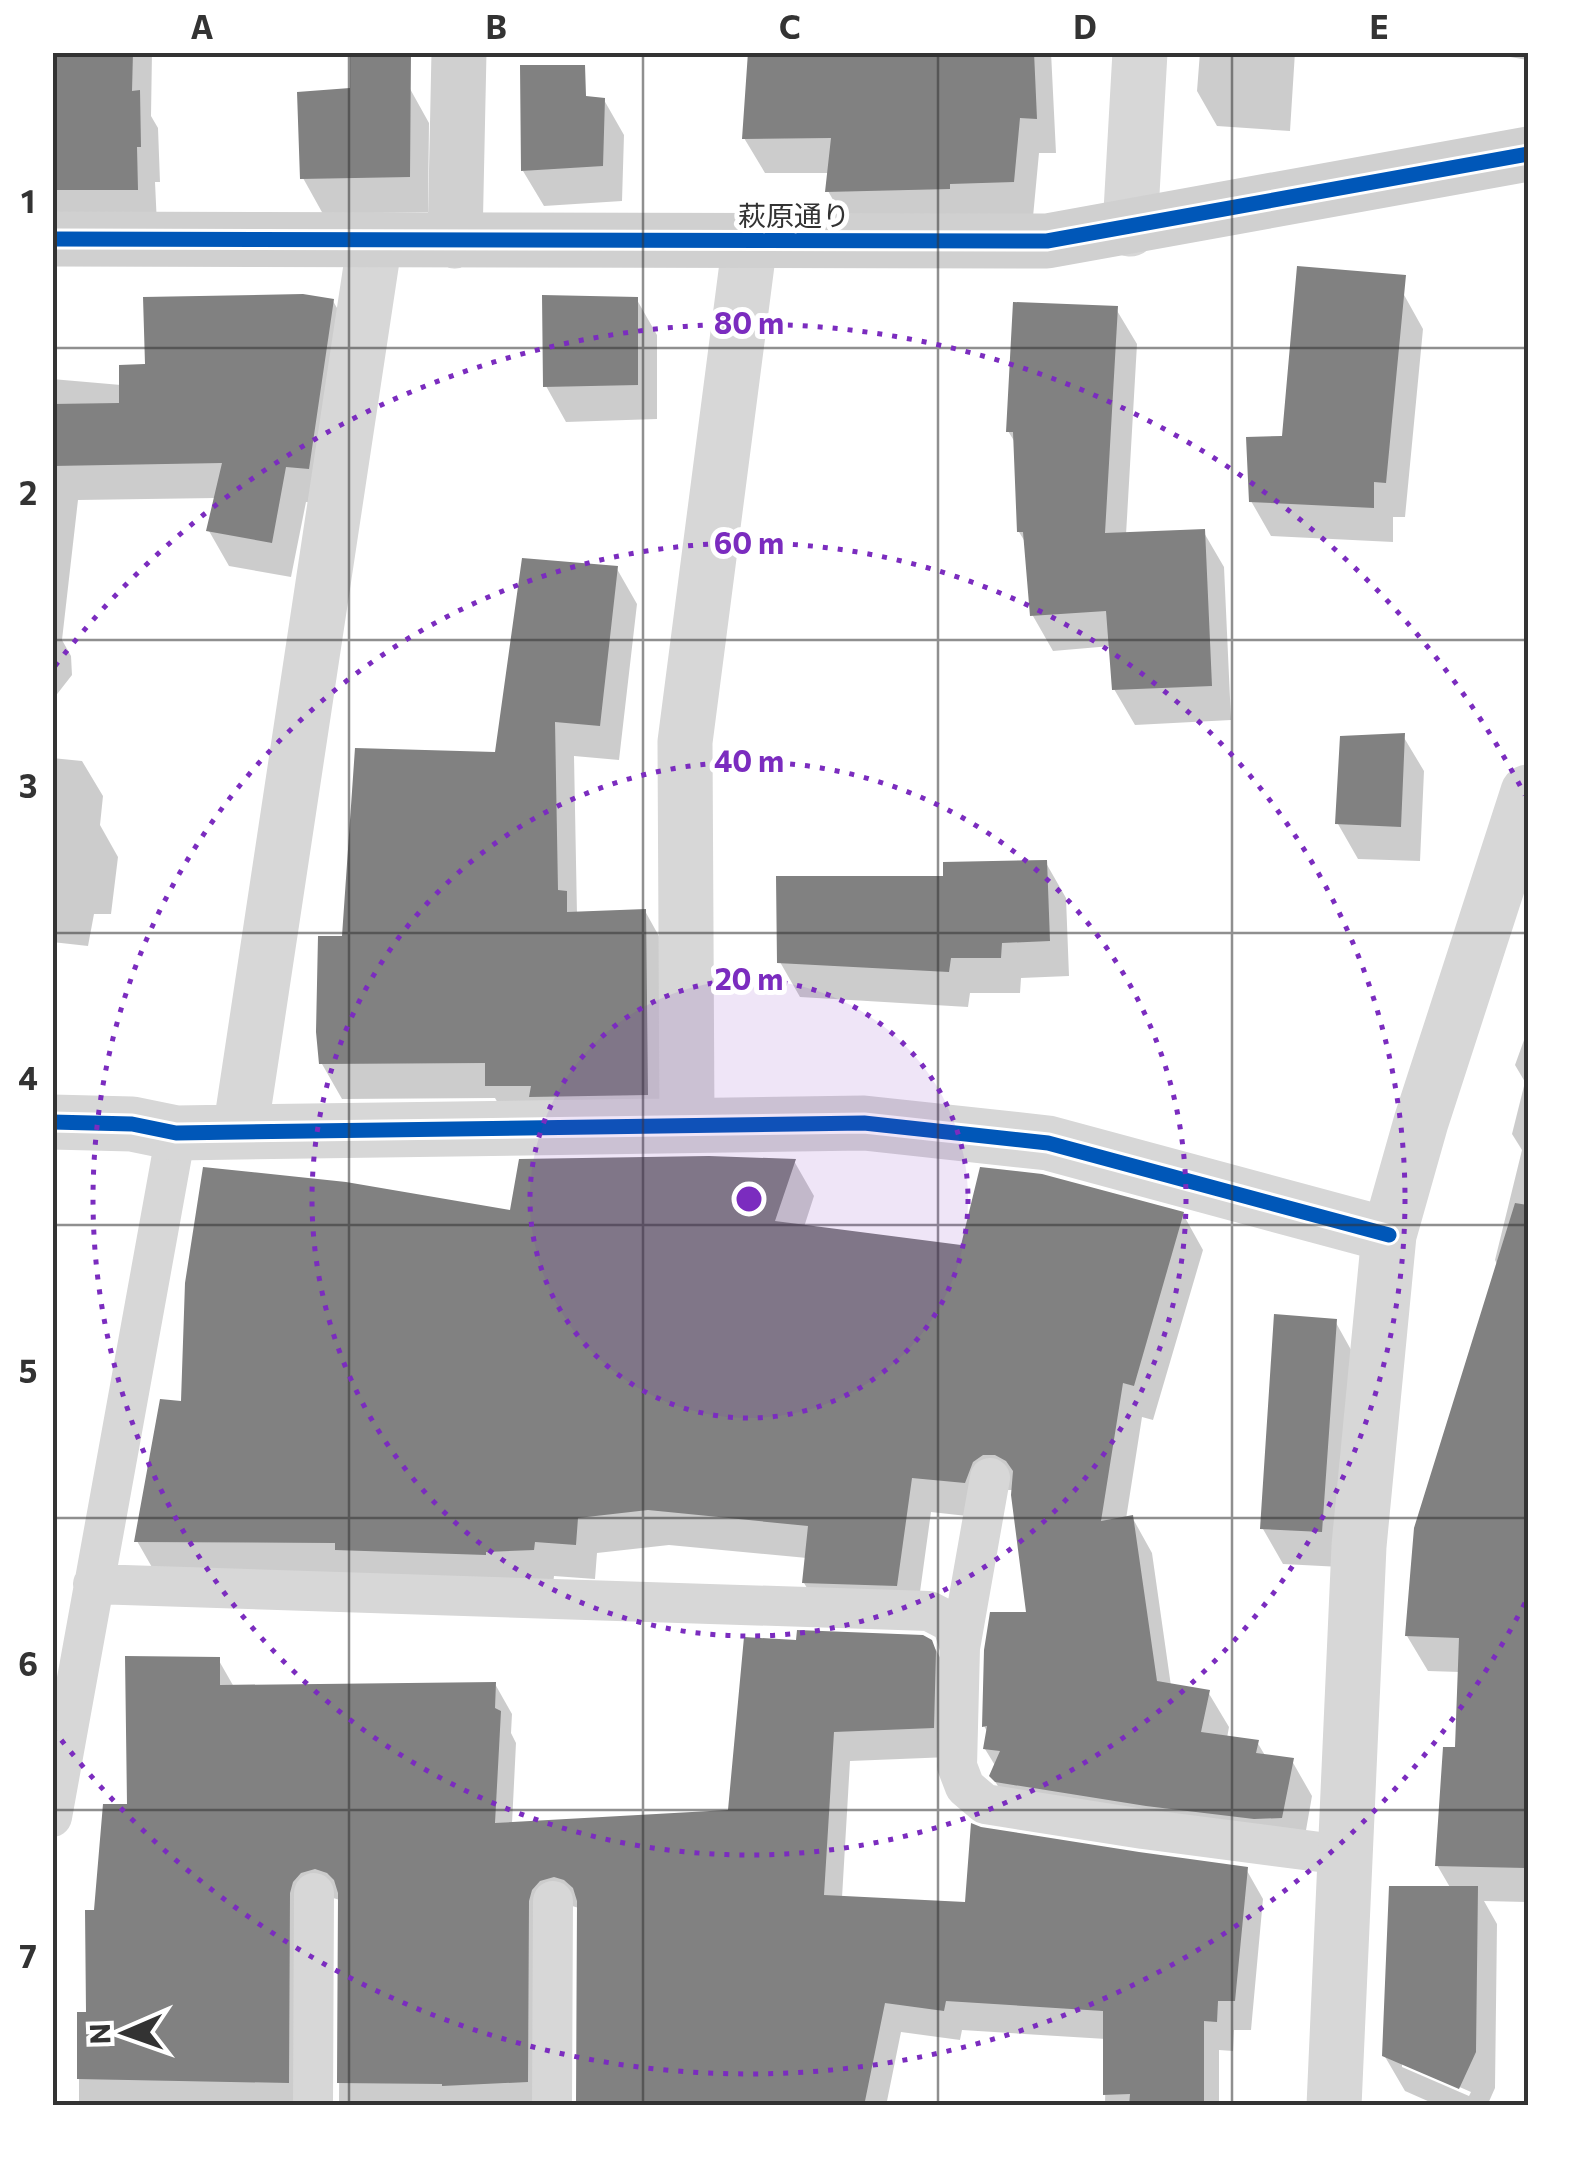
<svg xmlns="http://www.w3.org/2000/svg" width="1581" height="2158" font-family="Commissioner,'Noto Sans JP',sans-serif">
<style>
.shadow{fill:#0003;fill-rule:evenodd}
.building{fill:#818181}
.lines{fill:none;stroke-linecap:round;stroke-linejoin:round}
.lane{stroke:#d7d7d7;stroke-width:40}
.street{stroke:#d7d7d7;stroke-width:55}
.secondary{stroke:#d0d0d0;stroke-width:55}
.cycleway-casing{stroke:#fff;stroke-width:21}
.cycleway{stroke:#0057b8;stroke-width:15}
.grid{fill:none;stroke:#333;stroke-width:2.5;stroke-opacity:0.55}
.ring{fill:none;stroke:#7b2cbf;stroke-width:5;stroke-dasharray:5 10}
.labels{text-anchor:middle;stroke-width:10;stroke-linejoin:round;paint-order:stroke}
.street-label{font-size:28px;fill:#333;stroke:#fff}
.centre{fill:#7b2cbf;stroke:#fff;stroke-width:5}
.ring-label{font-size:30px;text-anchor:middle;font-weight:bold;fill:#7b2cbf;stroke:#fff;stroke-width:10;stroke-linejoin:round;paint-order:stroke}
.neatline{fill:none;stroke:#333;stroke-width:4}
.grid-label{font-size:32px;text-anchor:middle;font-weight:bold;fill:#333}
</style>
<rect width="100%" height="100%" fill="#fff"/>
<!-- shadow -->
<path class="shadow" d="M 52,52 L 152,52 L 151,116 L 158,128 L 160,182 L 155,182 L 157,225 L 52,216 Z
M 750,52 L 1051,52 L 1056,153 L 1039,153 L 1033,217 L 848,226 L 828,191 L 830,173 L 765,173 L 744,138 Z
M 1200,52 L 1295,52 L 1290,131 L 1217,126 L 1197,91 Z
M 1482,52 L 1528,52 L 1528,60 Z
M 409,87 L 429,123 L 428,212 L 323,214 L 303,178 Z
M 604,100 L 624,135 L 622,201 L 544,206 L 523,171 Z
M 1403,293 L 1423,329 L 1405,517 L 1393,517 L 1393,542 L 1271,536 L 1251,501 Z
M 637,300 L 657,335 L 657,419 L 566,422 L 546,386 Z
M 333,301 L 353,336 L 328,504 L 306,502 L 291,577 L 229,566 L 209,531 L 216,498 L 78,500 L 62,640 L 71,656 L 72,675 L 54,698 L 52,712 L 52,379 L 121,385 L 148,367 Z
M 1116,309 L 1137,344 L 1126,535 L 1203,531 L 1224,567 L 1231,720 L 1135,725 L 1114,689 L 1111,646 L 1053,651 L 1033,616 L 1027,545 L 1019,532 L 1016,444 L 1008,431 Z
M 617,569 L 637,604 L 619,760 L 574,756 L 577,914 L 645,911 L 665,947 L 667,1129 L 508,1121 L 495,1098 L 342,1099 L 322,1064 L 344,938 L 497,755 Z
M 1403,736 L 1424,771 L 1420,861 L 1358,859 L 1338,824 Z
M 52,758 L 82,761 L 103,796 L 100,825 L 118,857 L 111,914 L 94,914 L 88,946 L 52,942 Z
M 1046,863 L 1066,898 L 1069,976 L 1021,978 L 1020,993 L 970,993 L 968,1007 L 800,997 L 780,962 L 946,879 Z
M 1528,1029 L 1528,1902 L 1484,1901 L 1497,1924 L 1495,2088 L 1487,2106 L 1439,2106 L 1405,2091 L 1384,2055 L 1451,1889 L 1437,1865 L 1457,1750 L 1460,1672 L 1428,1671 L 1407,1636 L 1498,1266 L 1495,1260 L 1522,1150 L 1512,1134 L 1525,1082 L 1515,1065 ZM 1402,2062 L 1471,2092 L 1469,2096 L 1402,2067 Z
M 794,1161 L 814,1196 L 804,1227 L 963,1248 L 1183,1214 L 1203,1250 L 1153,1420 L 1142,1417 L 1126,1519 L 1132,1517 L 1152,1553 L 1171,1686 L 1208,1692 L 1229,1727 L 1227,1738 L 1257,1742 L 1266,1757 L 1292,1761 L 1312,1796 L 1302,1853 L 1013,1812 L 992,1776 L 996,1767 L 985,1749 L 988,1733 L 984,1726 L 1029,1615 L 1014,1490 L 1003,1490 L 985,1518 L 931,1512 L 916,1621 L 825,1618 L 804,1583 L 807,1558 L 669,1545 L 597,1553 L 595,1579 L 554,1576 L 553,1585 L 157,1576 L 137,1541 L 184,1403 L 512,1213 Z
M 1335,1321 L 1355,1357 L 1341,1567 L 1283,1564 L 1263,1529 Z
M 931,1641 L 948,1672 L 950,1757 L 850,1761 L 842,1898 L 967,1904 L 1246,1869 L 1263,1899 L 1251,2030 L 1234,2030 L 1233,2051 L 1219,2050 L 1219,2106 L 1105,2106 L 1106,2039 L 962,2030 L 960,2040 L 901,2032 L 886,2106 L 578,2106 L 579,1908 L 572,1906 L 544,2106 L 339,2106 L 340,1900 L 333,1898 L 305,2106 L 79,2106 L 79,2015 L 88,2015 L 97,1913 L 130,1807 L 218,1659 L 234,1687 L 495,1684 L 512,1714 L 511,1733 L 516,1743 L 512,1824 L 731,1812 L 798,1643 Z"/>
<!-- building -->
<path class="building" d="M 52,52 L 133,52 L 132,91 L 140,90 L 141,147 L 137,147 L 138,190 L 52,190 Z
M 350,52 L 411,52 L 410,177 L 300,179 L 297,92 L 350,88 Z
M 748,52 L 1034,52 L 1037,119 L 1020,118 L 1014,182 L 950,184 L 950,189 L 825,192 L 831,138 L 742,139 Z
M 520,65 L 585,65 L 586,96 L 605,98 L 603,166 L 521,171 Z
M 1297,266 L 1406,275 L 1386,483 L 1374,482 L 1374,508 L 1249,502 L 1246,437 L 1282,436 Z
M 303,294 L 334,299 L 309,469 L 286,467 L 272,543 L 206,531 L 222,463 L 52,466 L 52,404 L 119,403 L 119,365 L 145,364 L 143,297 Z
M 542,295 L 638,297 L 638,385 L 543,387 Z
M 1013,302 L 1118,306 L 1105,533 L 1205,529 L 1212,686 L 1112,690 L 1106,611 L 1030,616 L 1023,532 L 1017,532 L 1013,432 L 1006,432 Z
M 522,558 L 618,566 L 600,726 L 555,722 L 558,890 L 567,891 L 567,912 L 646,909 L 648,1095 L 529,1097 L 531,1086 L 485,1086 L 485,1063 L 319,1064 L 316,1032 L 318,936 L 342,936 L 355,748 L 495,752 Z
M 1405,733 L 1401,827 L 1335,824 L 1340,736 Z
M 1047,860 L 1050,941 L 1002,943 L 1001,958 L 951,958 L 949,972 L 777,963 L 776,876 L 943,876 L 943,862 Z
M 709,1156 L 796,1159 L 775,1221 L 961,1245 L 980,1167 L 1042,1174 L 1184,1212 L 1134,1386 L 1123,1383 L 1101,1521 L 1133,1515 L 1157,1681 L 1210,1690 L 1201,1732 L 1259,1740 L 1256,1753 L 1294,1758 L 1282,1818 L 1254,1819 L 1146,1806 L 995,1782 L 989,1776 L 1000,1751 L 983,1749 L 987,1726 L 982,1727 L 984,1650 L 990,1612 L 1026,1612 L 1011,1495 L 1013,1471 L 1006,1461 L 995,1455 L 983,1455 L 973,1462 L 965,1483 L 912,1478 L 897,1586 L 802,1583 L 808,1526 L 648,1510 L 578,1518 L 576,1545 L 535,1542 L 534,1550 L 486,1552 L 486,1555 L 335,1550 L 335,1543 L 134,1542 L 160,1399 L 181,1401 L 185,1283 L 203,1167 L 346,1182 L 510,1210 L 519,1159 Z
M 1515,1203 L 1528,1205 L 1528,1801 L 1526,1868 L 1435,1866 L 1443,1747 L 1455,1747 L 1459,1638 L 1405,1636 L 1414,1528 Z
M 1274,1314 L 1337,1319 L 1322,1532 L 1260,1529 Z
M 797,1630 L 923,1635 L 932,1640 L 936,1651 L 934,1728 L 834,1732 L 824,1895 L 965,1902 L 971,1823 L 981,1827 L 1139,1852 L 1248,1867 L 1235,2001 L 1218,2001 L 1217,2022 L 1204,2021 L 1204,2106 L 1129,2106 L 1130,2094 L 1103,2095 L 1103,2011 L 946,2001 L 944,2011 L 885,2003 L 864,2106 L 576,2106 L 577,1901 L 573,1888 L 564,1880 L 554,1877 L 540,1881 L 532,1890 L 529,1901 L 528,2082 L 442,2086 L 442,2084 L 337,2083 L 338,1893 L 334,1880 L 327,1873 L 315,1869 L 301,1873 L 293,1882 L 290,1893 L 289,2083 L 77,2079 L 77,2012 L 86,2012 L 85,1910 L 94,1910 L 103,1804 L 127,1804 L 125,1656 L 220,1657 L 220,1685 L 496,1682 L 495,1708 L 501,1711 L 495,1823 L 728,1810 L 744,1637 L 796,1640 Z
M 1389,1886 L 1478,1886 L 1476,2052 L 1459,2089 L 1382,2056 Z"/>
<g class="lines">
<!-- lane -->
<path class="lane" d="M 93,1584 L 929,1611 L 952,1623 L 960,1648 L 957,1766 L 965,1787 L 985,1804 L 1143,1829 L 1343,1855
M 960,1648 L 990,1478
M 52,1817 L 176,1133
M 313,2106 L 314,1893
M 552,2106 L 553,1901"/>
<!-- street -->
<path class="street" d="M 1130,229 L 1140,52
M 52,1122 L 132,1124 L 176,1133 L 864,1123 L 1048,1143 L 1389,1235
M 687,1124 L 685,742 L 750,241
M 240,1132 L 375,240
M 1334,2106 L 1359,1546 L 1389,1235 L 1421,1122 L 1528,792"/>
<!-- secondary -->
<path class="secondary" d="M 52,239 L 1047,241 L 1528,154
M 455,241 L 459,52"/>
<!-- cycleway casing -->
<g class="cycleway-casing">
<path id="cycleway" d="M 52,239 L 1047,241 L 1528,154
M 52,1122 L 132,1124 L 176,1133 L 864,1123 L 1048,1143 L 1389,1235"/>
</g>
<!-- cycleway -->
<use href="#cycleway" class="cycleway"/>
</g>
<!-- grid -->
<path class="grid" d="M 349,52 L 349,2106M 643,52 L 643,2106M 938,52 L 938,2106M 1232,52 L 1232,2106M 52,348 L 1528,348M 52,640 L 1528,640M 52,933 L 1528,933M 52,1225 L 1528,1225M 52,1518 L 1528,1518M 52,1810 L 1528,1810"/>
<!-- distance rings -->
<circle cx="749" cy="1199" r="219" fill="#7b2cbf" fill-opacity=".12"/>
<g class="ring">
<circle cx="749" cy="1199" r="219"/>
<circle cx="749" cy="1199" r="437"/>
<circle cx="749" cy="1199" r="656"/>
<path d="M1525 1603A875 875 0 0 1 55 1732M55 666A875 875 0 0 1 1525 795"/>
</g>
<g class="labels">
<!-- street labels -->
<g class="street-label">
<text x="794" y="226">萩原通り</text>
</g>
</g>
<circle cx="749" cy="1199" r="15" class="centre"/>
<g class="ring-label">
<text x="749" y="334">80 m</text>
<text x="749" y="554">60 m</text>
<text x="749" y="772">40 m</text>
<text x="749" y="990">20 m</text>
</g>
<!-- border -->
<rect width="1581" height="2158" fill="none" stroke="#ffffff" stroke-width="110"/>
<!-- north arrow -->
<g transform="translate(125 2033) rotate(268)" stroke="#ffffff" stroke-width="8" paint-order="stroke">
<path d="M0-8L18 38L0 25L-18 38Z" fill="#333333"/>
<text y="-15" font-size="28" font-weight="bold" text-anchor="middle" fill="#333333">N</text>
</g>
<rect x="55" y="55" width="1471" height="2048" class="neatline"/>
<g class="grid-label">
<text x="202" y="39">A</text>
<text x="496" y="39">B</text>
<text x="790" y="39">C</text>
<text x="1085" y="39">D</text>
<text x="1379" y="39">E</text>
<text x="28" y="213">1</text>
<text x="28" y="505">2</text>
<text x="28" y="798">3</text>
<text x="28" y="1090">4</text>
<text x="28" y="1383">5</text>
<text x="28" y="1676">6</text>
<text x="28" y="1968">7</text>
</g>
</svg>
